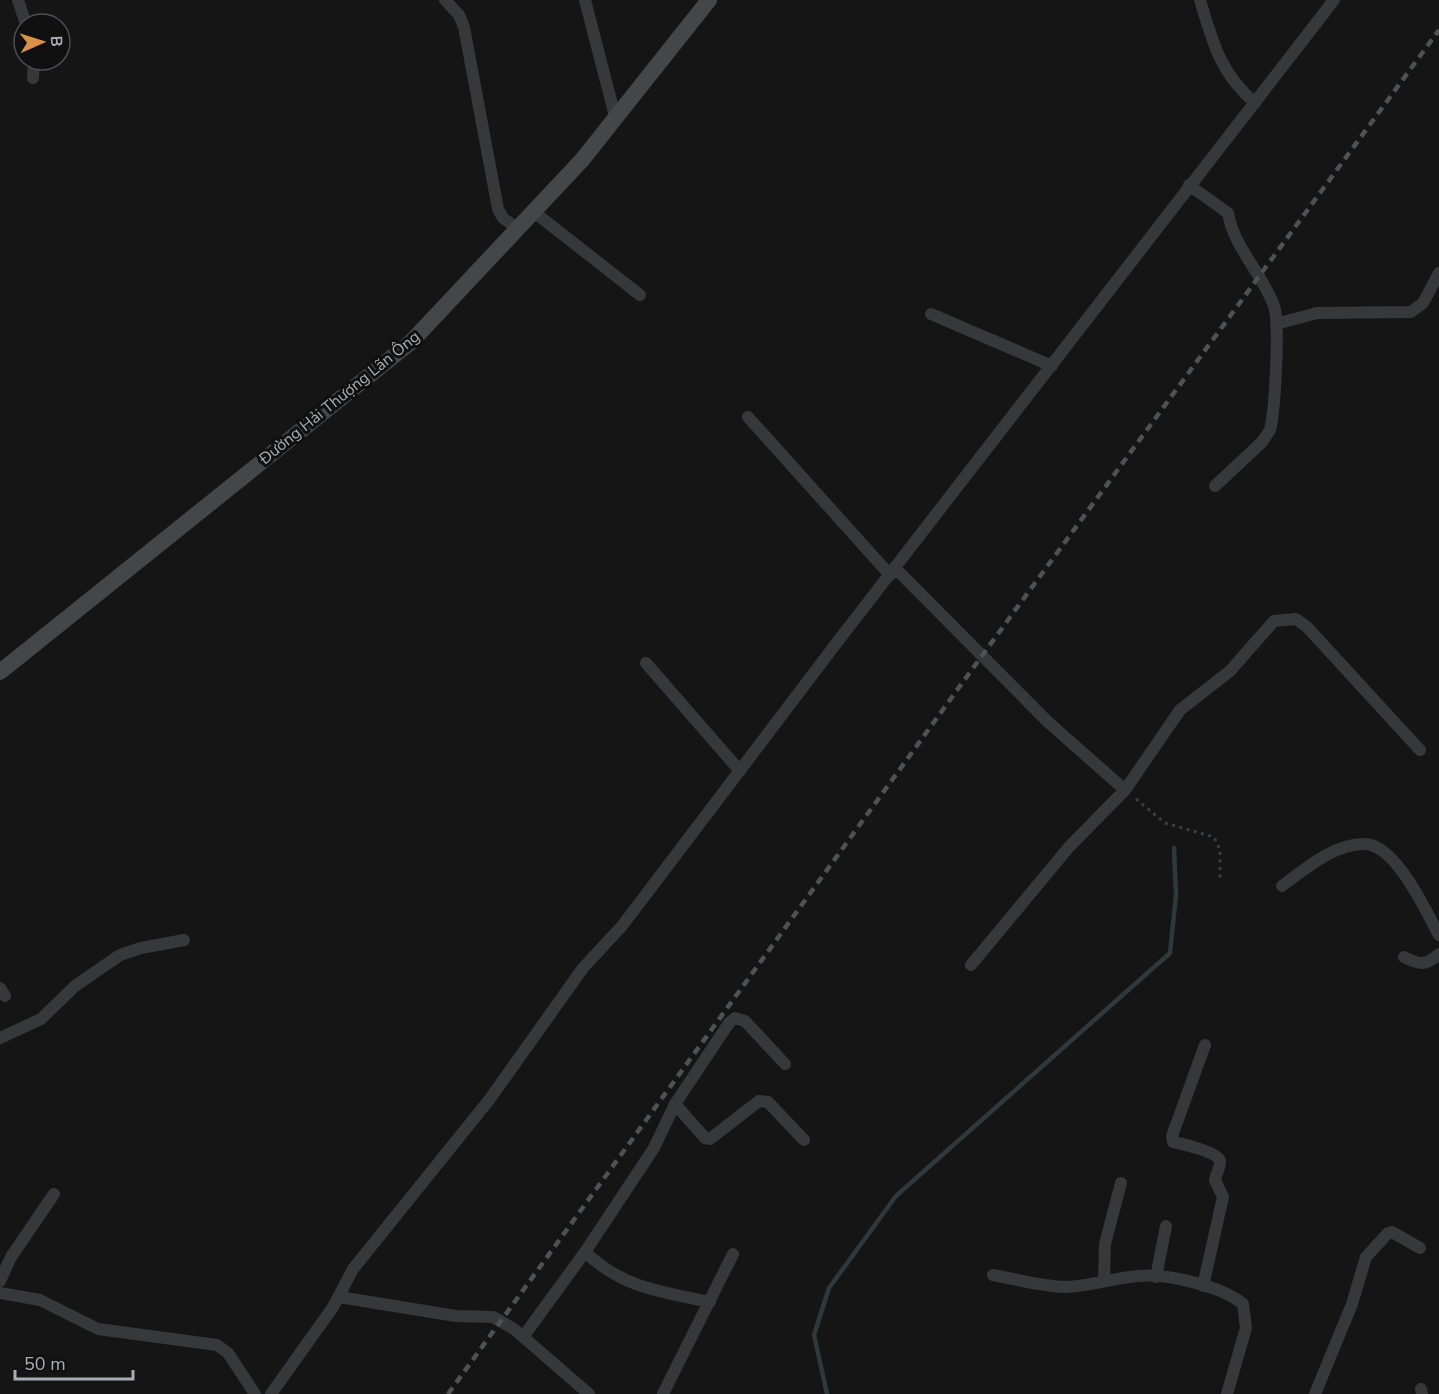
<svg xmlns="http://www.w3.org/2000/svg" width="1439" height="1394" font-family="'Nunito Sans',sans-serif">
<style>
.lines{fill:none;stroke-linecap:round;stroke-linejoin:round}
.stream{stroke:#2f393d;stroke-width:4.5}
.path{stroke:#3c3f41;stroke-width:3;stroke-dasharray:3 4.5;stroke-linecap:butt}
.street{stroke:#36383b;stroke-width:12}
.secondary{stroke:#44474a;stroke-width:16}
.rail{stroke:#4f5255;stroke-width:4.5;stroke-dasharray:8 6;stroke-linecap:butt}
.labels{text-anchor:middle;stroke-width:6;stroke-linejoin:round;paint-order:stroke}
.street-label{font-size:16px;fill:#a8aeb5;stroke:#101011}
</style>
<rect width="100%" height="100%" fill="#151516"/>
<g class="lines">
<!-- stream -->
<path class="stream" d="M 827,1394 L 814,1335 L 829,1288 L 896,1196 L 1170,953 L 1176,895 L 1174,848"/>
<!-- path -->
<path class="path" d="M 1136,799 L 1165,823 L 1214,837 L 1220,850 L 1220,880"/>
<!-- street -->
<path class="street" d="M 18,0 L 26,24
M 445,0 L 459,15 L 464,27 L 498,209 L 503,218 L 518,229
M 585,0 L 616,120
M 1200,0 C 1213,43 1220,73 1255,103
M 33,78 L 34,60
M 1189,185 L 1228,213 C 1234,248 1262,273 1274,306 C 1280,324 1275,410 1270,430 L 1262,442 L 1215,486
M 534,212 L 640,295
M 931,314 L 1052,366
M 1276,324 L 1317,313 L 1411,312 L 1423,303 L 1439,273
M 748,417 L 890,575
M 895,568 L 1048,722 L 1125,790
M 646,663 L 740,771
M 1282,886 C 1305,869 1335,843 1365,844 C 1396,845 1426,911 1439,935
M 1404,957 C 1420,965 1425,966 1439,954
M 971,965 L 1069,847 L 1125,790 L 1180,710 L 1230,671 L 1274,621 L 1296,619 L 1307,627 L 1420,750
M 0,988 L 5,996
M 0,1038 L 41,1019 L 75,986 L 120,955 L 141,948 L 184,940
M 675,1104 L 705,1138 L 710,1139 L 759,1101 L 768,1102 L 804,1140
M 585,1252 L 654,1148 L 675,1104 L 729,1023 L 735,1018 L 745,1021 L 785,1064
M 993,1275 C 1016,1279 1042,1287 1066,1287 C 1090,1286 1114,1278 1138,1276 C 1166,1273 1221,1286 1243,1304 L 1246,1328 L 1227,1394
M 1156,1277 L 1166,1226
M 0,1281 L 11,1257 L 54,1194
M 1104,1281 L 1105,1244 L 1121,1183
M 1203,1286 L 1223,1197 L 1215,1180 C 1216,1174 1221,1166 1220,1161 C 1219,1152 1182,1144 1173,1142 L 1172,1136 L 1205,1045
M 0,1293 L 40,1300 L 98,1329 L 217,1345 L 228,1353 L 255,1394
M 339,1297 L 456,1316 L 493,1317 L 514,1329 L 589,1394
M 523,1337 L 585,1252 C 623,1288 661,1292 710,1302
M 1421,1389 L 1422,1394
M 271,1394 L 333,1307 L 353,1269 L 489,1100 L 583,968 L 622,926 L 838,641 L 1334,0
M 663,1394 L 733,1254
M 1315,1394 L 1352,1304 L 1366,1257 L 1388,1233 L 1392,1232 L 1420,1248"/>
<!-- secondary -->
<path class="secondary" d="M 0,672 L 411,342 L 582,160 L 709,0"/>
<!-- rail -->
<path class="rail" d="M 448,1394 L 981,657 L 1439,30"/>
</g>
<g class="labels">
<!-- street labels -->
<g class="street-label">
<text transform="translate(339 397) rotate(-39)" y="6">Đường Hải Thượng Lãn Ông</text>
</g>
</g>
<!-- north arrow -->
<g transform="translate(42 42) rotate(87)"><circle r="28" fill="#101011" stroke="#4d4f53" stroke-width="1.5"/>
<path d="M0-4.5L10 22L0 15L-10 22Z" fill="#da9248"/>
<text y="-9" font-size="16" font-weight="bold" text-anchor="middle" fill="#a8aeb5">B</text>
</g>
<!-- scale -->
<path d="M15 1370v9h118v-9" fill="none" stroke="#a8aeb5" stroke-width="3"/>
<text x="24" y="1370" font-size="18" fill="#a8aeb5" stroke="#101011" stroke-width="4.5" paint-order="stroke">50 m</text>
</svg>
